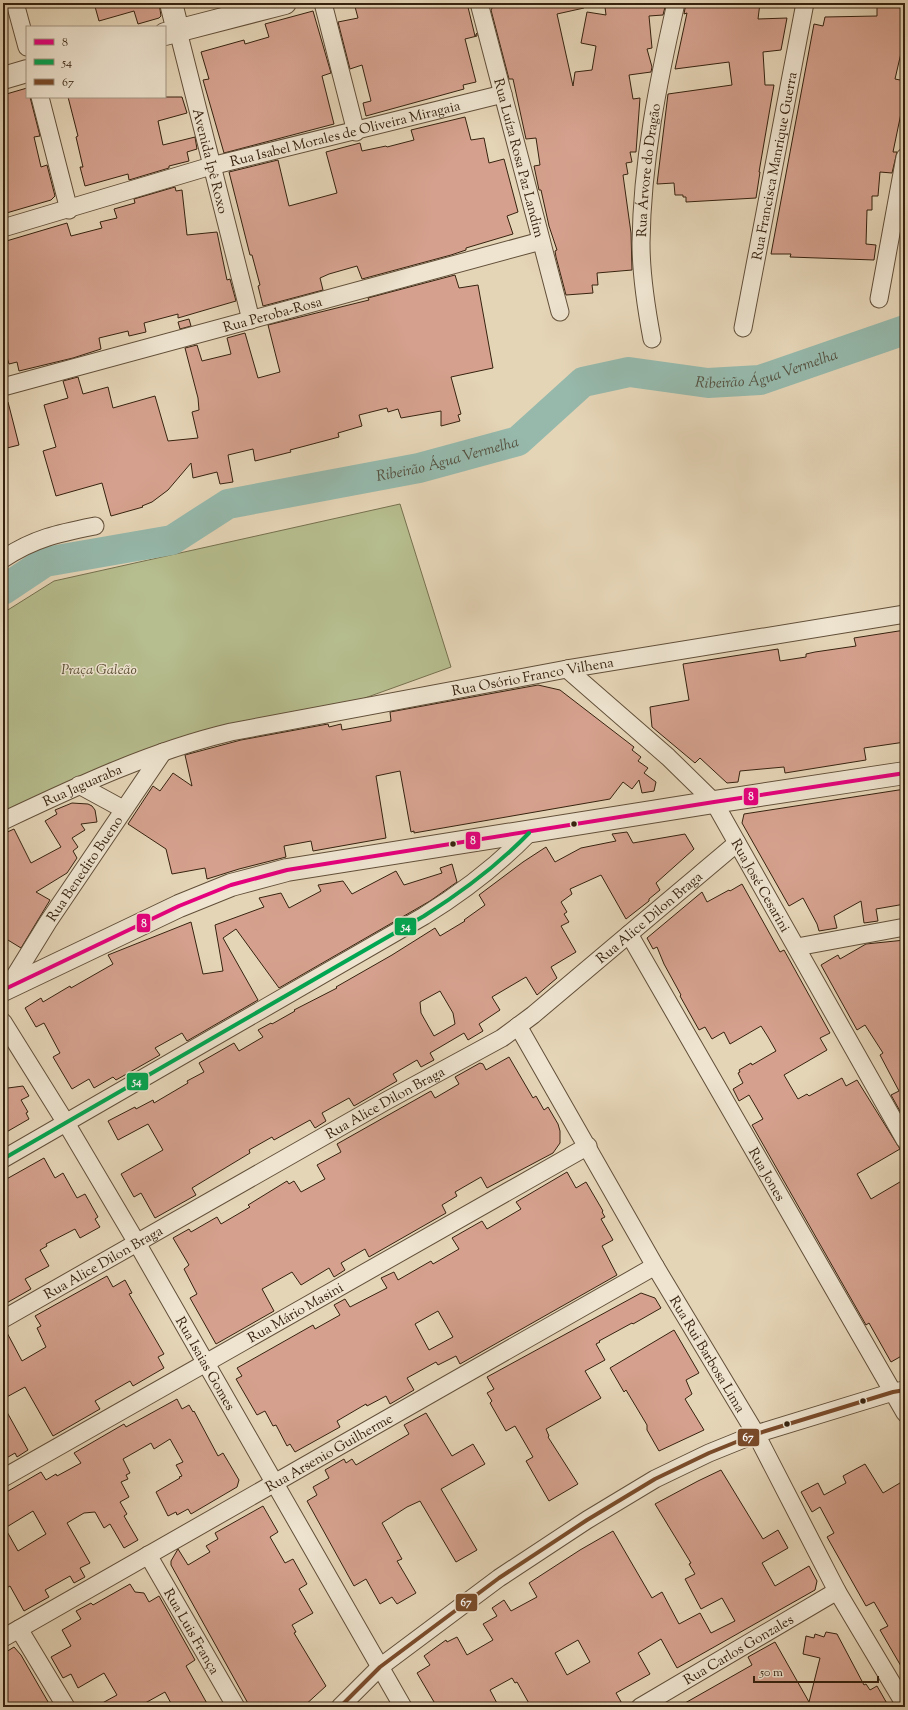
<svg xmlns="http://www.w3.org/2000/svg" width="908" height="1710" font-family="'Sorts Mill Goudy',serif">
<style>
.green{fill:#b6bd8e;stroke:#76704e}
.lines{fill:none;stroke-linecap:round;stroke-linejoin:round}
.river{stroke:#96b9ac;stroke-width:30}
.building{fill:#d5a18e;stroke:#36220f;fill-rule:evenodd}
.minor-casing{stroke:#624f39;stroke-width:19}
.tertiary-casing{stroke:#624f39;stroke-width:24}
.minor{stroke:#eee4d0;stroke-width:17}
.tertiary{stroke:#eee4d0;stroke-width:22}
.bus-1-casing{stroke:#eee4d0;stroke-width:7}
.bus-2-casing{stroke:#eee4d0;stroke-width:7}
.bus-3-casing{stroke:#eee4d0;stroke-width:7}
.bus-1{stroke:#e5007d;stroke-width:4}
.bus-2{stroke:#00a651;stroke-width:4}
.bus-3{stroke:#7a4b2a;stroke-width:4}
.bus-dot{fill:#36220f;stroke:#eee4d0;stroke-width:1.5}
.labels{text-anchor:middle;stroke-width:3;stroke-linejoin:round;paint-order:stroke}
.street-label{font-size:14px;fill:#36220f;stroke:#eee4d0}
.park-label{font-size:14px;font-style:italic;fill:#56492f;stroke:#eee4d0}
.water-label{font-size:15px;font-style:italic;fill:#534f3e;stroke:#eee4d0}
.line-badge{stroke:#eee4d0;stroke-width:1.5}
.badge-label{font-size:11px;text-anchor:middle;font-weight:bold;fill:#fff}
</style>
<rect width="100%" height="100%" fill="#e5d5b7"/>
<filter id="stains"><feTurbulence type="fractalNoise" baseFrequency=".005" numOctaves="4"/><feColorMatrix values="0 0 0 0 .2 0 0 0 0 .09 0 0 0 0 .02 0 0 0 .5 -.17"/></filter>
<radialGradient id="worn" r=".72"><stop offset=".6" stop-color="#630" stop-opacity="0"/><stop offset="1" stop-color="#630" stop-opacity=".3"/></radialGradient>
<!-- green -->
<path class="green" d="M 400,504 L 451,667 L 351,703 L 170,742 L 3,816 L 3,613 L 54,581 Z"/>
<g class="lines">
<!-- river -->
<path class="river" id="s1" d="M 3,590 L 45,562 L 172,540 L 228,504 L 419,468 L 518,441 L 583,382 L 629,372 L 708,383 L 760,380 L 905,330"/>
</g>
<!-- building -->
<path class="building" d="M 94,3 L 159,3 L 161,16 L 159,18 L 138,24 L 134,11 L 99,21 Z
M 354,3 L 467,3 L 475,36 L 477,33 L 477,36 L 465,39 L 476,82 L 463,85 L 464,89 L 366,116 L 363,103 L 371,101 L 362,65 L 350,69 L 338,22 L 358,18 Z
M 495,3 L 583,3 L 584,8 L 557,14 L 573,86 L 575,72 L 592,70 L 596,46 L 581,43 L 587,12 L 606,15 L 605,7 L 666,3 L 663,15 L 649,16 L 652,48 L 647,49 L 652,67 L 651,72 L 629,75 L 633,99 L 640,98 L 636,152 L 630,152 L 632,162 L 626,163 L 628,174 L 623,175 L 631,233 L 632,270 L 597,273 L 598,285 L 592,285 L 593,293 L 566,295 L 556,257 L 555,251 L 557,250 L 549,226 L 541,190 L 539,190 L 534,166 L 540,165 L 536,138 L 526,139 L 513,79 L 509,79 L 491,10 Z
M 686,3 L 726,6 L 726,3 L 760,3 L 758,19 L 787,18 L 781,50 L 763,52 L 765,85 L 774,85 L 759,172 L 760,172 L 756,198 L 686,202 L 686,197 L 683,197 L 683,195 L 675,195 L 674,183 L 657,184 L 668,94 L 732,85 L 729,62 L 675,69 L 687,13 L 684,14 Z
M 877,3 L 905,3 L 905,54 L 901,53 L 895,79 L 905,81 L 905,94 L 893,152 L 897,152 L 892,173 L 880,172 L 878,196 L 872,196 L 872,210 L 867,210 L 866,244 L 876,245 L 874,260 L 790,257 L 791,254 L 771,254 L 814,24 L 823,26 L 825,17 L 877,16 Z
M 313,11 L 331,73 L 322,76 L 334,124 L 224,153 L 203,80 L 209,79 L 201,52 L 244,40 L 245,44 L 269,37 L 265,24 Z
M 27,88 L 27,97 L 30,97 L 40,136 L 34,137 L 41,167 L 47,165 L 55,196 L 51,200 L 3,214 L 3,95 Z
M 68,97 L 182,97 L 187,113 L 158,121 L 163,145 L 195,137 L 197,149 L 187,152 L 189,161 L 169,166 L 169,168 L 129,180 L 128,174 L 85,186 L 80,167 L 83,167 L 76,137 L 78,136 Z
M 465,117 L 471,140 L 484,138 L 489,163 L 504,159 L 518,212 L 507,216 L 513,234 L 466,248 L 466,250 L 451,255 L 362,279 L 357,266 L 329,274 L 320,278 L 323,290 L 263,306 L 258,286 L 260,285 L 252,255 L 250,255 L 229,172 L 278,160 L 289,206 L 337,193 L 326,152 L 360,143 L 362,151 L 386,146 L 387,147 L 414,140 L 411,130 Z
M 175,187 L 176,191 L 182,190 L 187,235 L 217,232 L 227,280 L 230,279 L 236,301 L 178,318 L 178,314 L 144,323 L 146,332 L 129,336 L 128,331 L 99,338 L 101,349 L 73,358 L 19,371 L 17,362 L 9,364 L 3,344 L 3,242 L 67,223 L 71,236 L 102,228 L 100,222 L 117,218 L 114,209 L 135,203 L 134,199 Z
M 455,275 L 459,288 L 478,285 L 493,368 L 451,377 L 461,414 L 458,415 L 460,421 L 441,426 L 441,411 L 401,418 L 398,409 L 388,412 L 387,408 L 359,415 L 362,426 L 338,433 L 339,437 L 290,450 L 291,452 L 255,461 L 253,449 L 228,455 L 233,482 L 220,484 L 217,472 L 193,478 L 191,463 L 168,490 L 152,502 L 142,506 L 143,507 L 111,516 L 102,483 L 56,496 L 43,451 L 56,447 L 44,405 L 68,398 L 63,381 L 78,377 L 83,394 L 108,387 L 113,408 L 155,396 L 168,441 L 198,438 L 192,412 L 199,410 L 198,398 L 185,348 L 197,345 L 202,361 L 231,354 L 227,338 L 245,333 L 258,378 L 280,372 L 268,325 L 369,300 L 368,298 Z
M 189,319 L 191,326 L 180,329 L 178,322 Z
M 8,402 L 19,445 L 3,449 L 3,403 Z
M 905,630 L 905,742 L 864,748 L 866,760 L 785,773 L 784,767 L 740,771 L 738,782 L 727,783 L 700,758 L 695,763 L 652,727 L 650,707 L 689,700 L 683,664 L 778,649 L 780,661 L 806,657 L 806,654 L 815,652 L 856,646 L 854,638 Z
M 538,685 L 560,690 L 634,747 L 632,750 L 641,757 L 638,761 L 648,768 L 644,773 L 656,782 L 654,791 L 642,793 L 639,780 L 632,789 L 623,782 L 610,799 L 414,833 L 414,831 L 411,832 L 400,771 L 376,776 L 386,838 L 313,851 L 311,841 L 284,846 L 286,857 L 239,869 L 207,879 L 205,868 L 172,874 L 166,849 L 128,824 L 153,786 L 160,791 L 173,773 L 192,786 L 185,755 L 241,740 L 328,724 L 329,727 L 341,724 L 342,730 L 391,721 L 390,712 Z
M 905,789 L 905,904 L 876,909 L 878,921 L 864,923 L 861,901 L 834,916 L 837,928 L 819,931 L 817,924 L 803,898 L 789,906 L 742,823 L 744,814 Z
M 72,803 L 88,804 L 92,806 L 95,810 L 97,822 L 81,824 L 85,830 L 72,838 L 78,847 L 73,851 L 77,858 L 67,873 L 36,892 L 50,900 L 21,948 L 3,937 L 3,834 L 14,829 L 31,863 L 61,847 L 45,821 L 57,814 L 55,810 Z
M 627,832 L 633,843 L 685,834 L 694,849 L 656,883 L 660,890 L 649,899 L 649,901 L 626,919 L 601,875 L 570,889 L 572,894 L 561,902 L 567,912 L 564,914 L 569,922 L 561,926 L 576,952 L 551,967 L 557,978 L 537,995 L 526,977 L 492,997 L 500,1010 L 479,1024 L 483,1031 L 468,1040 L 464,1033 L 430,1053 L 434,1060 L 421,1067 L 417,1060 L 393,1074 L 397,1081 L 354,1106 L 349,1098 L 322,1113 L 326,1121 L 315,1128 L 310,1120 L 274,1140 L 272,1137 L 249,1150 L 250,1153 L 192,1188 L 196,1195 L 155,1218 L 141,1193 L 134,1197 L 121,1174 L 163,1150 L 148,1124 L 118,1140 L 108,1121 L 135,1107 L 136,1109 L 153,1100 L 154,1103 L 188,1083 L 187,1081 L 204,1072 L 199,1063 L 234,1043 L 239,1051 L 263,1037 L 258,1030 L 271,1023 L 272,1024 L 295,1011 L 294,1010 L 337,988 L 336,987 L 392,955 L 435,928 L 440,936 L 465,921 L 464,920 L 485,905 L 479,895 L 523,862 L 546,847 L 555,862 L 581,848 L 616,841 L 612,834 ZM 440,991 L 453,1013 L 455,1024 L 434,1036 L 421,1013 L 420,1002 Z
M 452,864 L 457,882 L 430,901 L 279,988 L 236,929 L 223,938 L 258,1000 L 187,1041 L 182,1033 L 155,1048 L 160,1055 L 116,1080 L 113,1077 L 94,1088 L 89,1079 L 72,1089 L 53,1057 L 60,1053 L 44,1023 L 36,1027 L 25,1008 L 41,998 L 43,1002 L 70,986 L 71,988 L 113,964 L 108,955 L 191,922 L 203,974 L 223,971 L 215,925 L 264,907 L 259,898 L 281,893 L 289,908 L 321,891 L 318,885 L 343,881 L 352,894 L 396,871 L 404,885 L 442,873 L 440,868 Z
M 742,884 L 780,952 L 784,950 L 830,1033 L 820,1038 L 827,1050 L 784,1075 L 798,1099 L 807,1094 L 809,1096 L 842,1078 L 846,1086 L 857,1080 L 900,1149 L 857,1174 L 871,1199 L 905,1179 L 905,1354 L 891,1362 L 869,1323 L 866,1325 L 752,1125 L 763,1119 L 749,1095 L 739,1101 L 733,1089 L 743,1083 L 738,1073 L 740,1072 L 739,1070 L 751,1063 L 752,1065 L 776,1051 L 768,1037 L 761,1026 L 730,1044 L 724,1032 L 712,1039 L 705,1027 L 699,1030 L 680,996 L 681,995 L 664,964 L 657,947 L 653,949 L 647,938 L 702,892 L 707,902 L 729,890 L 730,891 Z
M 905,940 L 905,1120 L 891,1095 L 899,1091 L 880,1055 L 883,1053 L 865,1025 L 857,1030 L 821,965 L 838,955 L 840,959 L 866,944 Z
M 509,1057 L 533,1098 L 536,1096 L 544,1110 L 548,1107 L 558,1124 L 560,1131 L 560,1143 L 553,1153 L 487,1188 L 481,1177 L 455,1192 L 457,1196 L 442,1205 L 446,1213 L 369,1257 L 365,1249 L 341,1263 L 345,1270 L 334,1277 L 329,1268 L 301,1285 L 292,1272 L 262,1289 L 274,1311 L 216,1344 L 190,1298 L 197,1294 L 184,1269 L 189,1265 L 173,1238 L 189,1229 L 191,1232 L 217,1217 L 221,1224 L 250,1207 L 248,1205 L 287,1181 L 289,1184 L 294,1181 L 301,1192 L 325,1179 L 317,1165 L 341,1152 L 337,1144 L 431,1091 L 435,1098 L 459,1084 L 455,1077 L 480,1063 L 483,1064 L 486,1070 Z
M 23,1086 L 29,1096 L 21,1100 L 28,1112 L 26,1113 L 29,1119 L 3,1134 L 3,1091 L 8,1088 Z
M 44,1158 L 55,1178 L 63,1173 L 77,1198 L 85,1194 L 98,1217 L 95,1219 L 100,1227 L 80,1238 L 75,1229 L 46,1244 L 47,1246 L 40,1250 L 49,1266 L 25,1279 L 31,1289 L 3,1305 L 3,1181 Z
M 567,1172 L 576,1188 L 586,1182 L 603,1211 L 602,1212 L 605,1217 L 601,1219 L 613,1240 L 602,1246 L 617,1275 L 460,1364 L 456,1356 L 438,1365 L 436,1362 L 407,1378 L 414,1390 L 390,1404 L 386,1396 L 367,1406 L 366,1404 L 337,1421 L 340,1427 L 295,1452 L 290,1444 L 287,1446 L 276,1425 L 273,1426 L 265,1411 L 257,1415 L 236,1379 L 242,1376 L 237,1368 L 313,1325 L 315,1329 L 340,1315 L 334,1305 L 345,1299 L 350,1307 L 387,1288 L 381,1278 L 394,1272 L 398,1280 L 431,1261 L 433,1264 L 459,1249 L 452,1238 L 482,1221 L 487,1229 L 521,1209 L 516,1202 ZM 438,1311 L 453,1337 L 429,1350 L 415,1324 Z
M 107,1276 L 113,1287 L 125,1280 L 132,1293 L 129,1294 L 164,1354 L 158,1357 L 164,1368 L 133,1386 L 130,1381 L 95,1401 L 100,1409 L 53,1436 L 25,1387 L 3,1399 L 3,1329 L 5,1329 L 22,1361 L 46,1347 L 37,1328 L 41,1326 L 35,1316 Z
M 641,1293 L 655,1298 L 661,1308 L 633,1324 L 632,1323 L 599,1341 L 600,1342 L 596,1344 L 605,1360 L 585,1371 L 601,1398 L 546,1429 L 549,1436 L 548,1437 L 578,1484 L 549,1501 L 526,1461 L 533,1457 L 515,1426 L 506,1431 L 490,1403 L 492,1401 L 487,1393 L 494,1389 L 487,1377 Z
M 674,1330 L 699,1373 L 686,1380 L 692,1394 L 685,1399 L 704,1430 L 659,1451 L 647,1430 L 647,1425 L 626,1390 L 624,1392 L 610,1368 Z
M 177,1399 L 182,1409 L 189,1405 L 193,1412 L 194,1411 L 218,1456 L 223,1453 L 239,1480 L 237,1487 L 191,1514 L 188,1509 L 177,1515 L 176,1512 L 168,1516 L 156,1492 L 180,1478 L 179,1477 L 182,1476 L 176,1465 L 183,1462 L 170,1439 L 154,1449 L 151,1443 L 123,1459 L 130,1473 L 126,1475 L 128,1479 L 121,1482 L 129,1497 L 120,1502 L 127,1514 L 124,1516 L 138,1540 L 124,1548 L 110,1524 L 104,1528 L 95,1512 L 84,1513 L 67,1523 L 90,1563 L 80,1568 L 85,1577 L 74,1583 L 70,1576 L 45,1590 L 49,1597 L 24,1611 L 10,1586 L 3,1590 L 3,1494 L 41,1472 L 46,1480 L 56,1474 L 57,1476 L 81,1463 L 74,1453 L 124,1424 L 126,1427 ZM 33,1511 L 46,1534 L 18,1551 L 5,1528 Z
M 3,1405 L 28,1450 L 17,1457 L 15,1453 L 3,1460 Z
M 426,1413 L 452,1456 L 473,1444 L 485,1464 L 441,1489 L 477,1550 L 456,1562 L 420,1501 L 407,1507 L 382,1523 L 402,1559 L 397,1561 L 416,1593 L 397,1604 L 392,1597 L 380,1604 L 366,1579 L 354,1586 L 307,1501 L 317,1495 L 313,1487 L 329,1478 L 325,1470 L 344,1459 L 346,1463 L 352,1459 L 356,1465 L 409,1434 L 404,1425 Z
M 865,1464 L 883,1493 L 905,1480 L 905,1673 L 880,1630 L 888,1626 L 874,1602 L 866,1606 L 827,1537 L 834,1533 L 820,1507 L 812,1512 L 801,1492 L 818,1483 L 824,1495 L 846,1483 L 843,1476 Z
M 721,1470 L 763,1539 L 778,1530 L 788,1548 L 762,1563 L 775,1586 L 809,1566 L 817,1581 L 815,1590 L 677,1668 L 661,1639 L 638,1653 L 650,1674 L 616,1693 L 624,1707 L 531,1707 L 517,1682 L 515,1683 L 512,1678 L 490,1690 L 499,1707 L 437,1707 L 417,1673 L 430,1665 L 424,1656 L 446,1640 L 447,1642 L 457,1637 L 467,1655 L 493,1640 L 483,1624 L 497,1616 L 492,1608 L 504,1600 L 511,1611 L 537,1597 L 529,1583 L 580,1550 L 613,1531 L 652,1598 L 662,1592 L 679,1624 L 700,1613 L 711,1633 L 735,1621 L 722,1598 L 701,1609 L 685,1579 L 695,1574 L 689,1564 L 691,1563 L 655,1504 L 698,1481 ZM 578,1640 L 590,1662 L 567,1675 L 555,1653 Z
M 263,1506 L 278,1532 L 270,1537 L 285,1563 L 293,1559 L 307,1584 L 299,1589 L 313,1613 L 292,1625 L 296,1632 L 294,1633 L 326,1686 L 303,1707 L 250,1707 L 171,1565 L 171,1561 L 178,1549 L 188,1565 L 210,1552 L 206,1546 L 218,1539 L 215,1533 Z
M 130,1584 L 135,1592 L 144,1593 L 149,1602 L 159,1596 L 195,1660 L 186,1666 L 209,1707 L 173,1707 L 165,1692 L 138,1707 L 95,1707 L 117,1695 L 104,1673 L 78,1688 L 71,1674 L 63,1678 L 51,1657 L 71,1646 L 62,1630 L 81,1619 L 76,1611 L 91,1603 L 93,1605 Z
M 826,1632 L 837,1634 L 864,1685 L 866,1684 L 870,1690 L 877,1686 L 889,1707 L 678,1707 L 752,1665 L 748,1657 L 775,1642 L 809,1702 L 820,1658 L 803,1654 L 806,1636 L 814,1638 L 815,1634 L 824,1637 Z
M 14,1647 L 21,1655 L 51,1707 L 3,1707 L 3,1654 Z"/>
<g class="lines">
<!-- minor casing -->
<g class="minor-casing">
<g id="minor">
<path d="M 15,3 L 27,47"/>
<path d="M 323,3 L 356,132"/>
<path id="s2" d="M 479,3 L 560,312"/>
<path id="s3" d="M 178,31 L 251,320"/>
<path d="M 40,97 L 69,210"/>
<path id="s4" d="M 3,228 L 211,166 L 503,94"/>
<path d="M 879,299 L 905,157"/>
<path id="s5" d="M 743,328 L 805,3"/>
<path id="s6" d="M 652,339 C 646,307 641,275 641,243 C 642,162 658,82 676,3"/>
<path id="s7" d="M 3,387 L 541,241"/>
<path d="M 3,559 C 34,538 60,533 95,526"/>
<path id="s8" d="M 567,669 L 668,757 L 714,802 L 905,1140"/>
<path d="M 79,785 L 123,809"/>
<path id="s9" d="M 3,821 C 77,786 151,751 231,732 L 567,669 L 905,614"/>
<path id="s10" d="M 629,934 L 905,1413"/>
<path d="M 797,947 L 905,927"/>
<path id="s11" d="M 8,987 L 48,922 L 163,752"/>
<path id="s12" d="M 3,1022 L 66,1123 L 137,1243 L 403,1707"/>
<path id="s13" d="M 518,1026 L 655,1266 L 756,1434 L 837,1591 L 905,1705"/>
<path d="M 3,1159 L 424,916 C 463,892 498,865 530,832"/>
<path id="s14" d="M 3,1319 L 386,1101 L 502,1038 L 533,1015 L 737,843"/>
<path id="s15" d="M 3,1478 L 588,1146"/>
<path id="s16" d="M 148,1555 L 236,1707"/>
<path d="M 19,1629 L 66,1707"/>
<path id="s17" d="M 3,1638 L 655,1266"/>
<path d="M 340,1707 L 380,1667 L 499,1578 L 587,1520 L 655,1479 L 709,1453 L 756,1434 L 893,1392 L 905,1390"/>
<path id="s18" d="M 640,1707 L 837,1591"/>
</g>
</g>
<!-- tertiary casing -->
<g class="tertiary-casing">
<path id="tertiary" d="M 171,3 L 178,31
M 165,34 L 285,3
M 3,78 L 27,71
M 3,990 L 179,906 L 231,885 L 287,870 L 714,802 L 905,773"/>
</g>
<!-- minor -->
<use href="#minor" class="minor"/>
<!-- tertiary -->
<use href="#tertiary" class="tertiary"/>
<!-- bus-1 casing -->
<g class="bus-1-casing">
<path id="bus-1" d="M 3,990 L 179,906 L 231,885 L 287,870 L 714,802 L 905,773"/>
</g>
<!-- bus-2 casing -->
<g class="bus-2-casing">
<path id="bus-2" d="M 3,1159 L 424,916 C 462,892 497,866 529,833"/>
</g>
<!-- bus-3 casing -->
<g class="bus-3-casing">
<path id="bus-3" d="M 340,1707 L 380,1667 L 499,1578 L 587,1520 L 655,1479 L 709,1453 L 756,1434 L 893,1392 L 905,1390"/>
</g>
<!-- bus-1 -->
<use href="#bus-1" class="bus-1"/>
<!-- bus-2 -->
<use href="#bus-2" class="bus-2"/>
<!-- bus-3 -->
<use href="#bus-3" class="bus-3"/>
</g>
<!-- markers -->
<g class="bus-dot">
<circle cx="574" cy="824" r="3.5"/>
<circle cx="453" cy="844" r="3.5"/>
<circle cx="863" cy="1401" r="3.5"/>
<circle cx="787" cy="1424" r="3.5"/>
</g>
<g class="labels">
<!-- street labels -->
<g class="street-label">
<text dy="5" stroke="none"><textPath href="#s4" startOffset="355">Rua Isabel Morales de Oliveira Miragaia</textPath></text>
<text dy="5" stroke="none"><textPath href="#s2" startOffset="160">Rua Luíza Rosa Paz Landim</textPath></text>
<text dy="5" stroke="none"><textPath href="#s3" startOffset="134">Avenida Ipê Roxo</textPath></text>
<text dy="5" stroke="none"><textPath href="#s5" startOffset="165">Rua Francisca Manrique Guerra</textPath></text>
<text dy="5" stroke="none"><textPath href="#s6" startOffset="170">Rua Árvore do Dragão</textPath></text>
<text dy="5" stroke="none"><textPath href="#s7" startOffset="279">Rua Peroba-Rosa</textPath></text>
<text dy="5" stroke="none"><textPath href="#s9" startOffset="552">Rua Osório Franco Vilhena</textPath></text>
<text dy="5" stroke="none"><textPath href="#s9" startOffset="87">Rua Jaguaraba</textPath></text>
<text dy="5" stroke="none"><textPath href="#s11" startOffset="141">Rua Benedito Bueno</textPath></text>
<text dy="5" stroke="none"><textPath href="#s8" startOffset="294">Rua José Cesarini</textPath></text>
<text dy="5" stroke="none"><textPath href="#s14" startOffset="763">Rua Alice Dilon Braga</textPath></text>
<text dy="5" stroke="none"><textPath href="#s14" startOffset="439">Rua Alice Dilon Braga</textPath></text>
<text dy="5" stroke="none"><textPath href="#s10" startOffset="277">Rua Jones</textPath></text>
<text dy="5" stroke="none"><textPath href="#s14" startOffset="115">Rua Alice Dilon Braga</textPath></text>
<text dy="5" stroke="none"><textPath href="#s15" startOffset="336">Rua Mário Masini</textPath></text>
<text dy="5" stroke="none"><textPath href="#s13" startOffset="379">Rua Rui Barbosa Lima</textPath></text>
<text dy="5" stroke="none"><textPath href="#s12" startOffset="397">Rua Isaias Gomes</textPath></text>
<text dy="5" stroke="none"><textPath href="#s17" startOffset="375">Rua Arsenio Guilherme</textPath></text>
<text dy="5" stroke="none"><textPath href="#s16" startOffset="88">Rua Luis França</textPath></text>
<text dy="5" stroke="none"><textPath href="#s18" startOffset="114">Rua Carlos Gonzales</textPath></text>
</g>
<!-- park labels -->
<g class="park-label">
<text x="99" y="674">Praça Galeão</text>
</g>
<!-- water labels -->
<g class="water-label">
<text dy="5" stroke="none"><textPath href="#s1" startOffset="818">Ribeirão Água Vermelha</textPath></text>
<text dy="5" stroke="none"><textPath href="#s1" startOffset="470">Ribeirão Água Vermelha</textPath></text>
</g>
</g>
<g class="line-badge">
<rect x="743" y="787" width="16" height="19" rx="4" fill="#e5007d"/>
<rect x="465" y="831" width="16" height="19" rx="4" fill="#e5007d"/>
<rect x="136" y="913" width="15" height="20" rx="4" fill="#e5007d"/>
<rect x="394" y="917" width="23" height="19" rx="4" fill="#00a651"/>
<rect x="126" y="1072" width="23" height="19" rx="4" fill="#00a651"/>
<rect x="737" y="1428" width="23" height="19" rx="4" fill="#7a4b2a"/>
<rect x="455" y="1593" width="23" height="19" rx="4" fill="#7a4b2a"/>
</g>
<g class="badge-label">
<text x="751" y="800">8</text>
<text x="473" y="844">8</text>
<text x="144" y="927">8</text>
<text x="406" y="930">54</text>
<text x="137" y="1085">54</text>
<text x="748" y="1441">67</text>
<text x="466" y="1606">67</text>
</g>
<!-- margin -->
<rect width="908" height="1710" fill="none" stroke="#e5d5b7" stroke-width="16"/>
<rect x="4" y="4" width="900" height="1702" fill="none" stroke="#36220f" stroke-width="2"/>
<rect x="8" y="8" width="892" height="1694" fill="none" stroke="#36220f"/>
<!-- legend -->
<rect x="26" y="26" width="140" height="72" fill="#eee4d0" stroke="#a49683"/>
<rect x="34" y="39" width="20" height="6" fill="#e5007d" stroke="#a49683"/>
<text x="62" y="46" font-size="12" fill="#36220f">8</text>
<rect x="34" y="59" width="20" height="6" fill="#00a651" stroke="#a49683"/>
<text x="62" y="66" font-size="12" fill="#36220f">54</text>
<rect x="34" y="79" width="20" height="6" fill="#7a4b2a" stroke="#a49683"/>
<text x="62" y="86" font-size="12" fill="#36220f">67</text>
<!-- scale -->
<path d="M754 1676v6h124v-6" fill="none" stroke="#36220f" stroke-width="2"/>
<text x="760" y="1676" font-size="12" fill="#36220f" stroke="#eee4d0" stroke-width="3" paint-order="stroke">50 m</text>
<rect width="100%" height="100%" filter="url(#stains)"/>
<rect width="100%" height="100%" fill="url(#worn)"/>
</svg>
